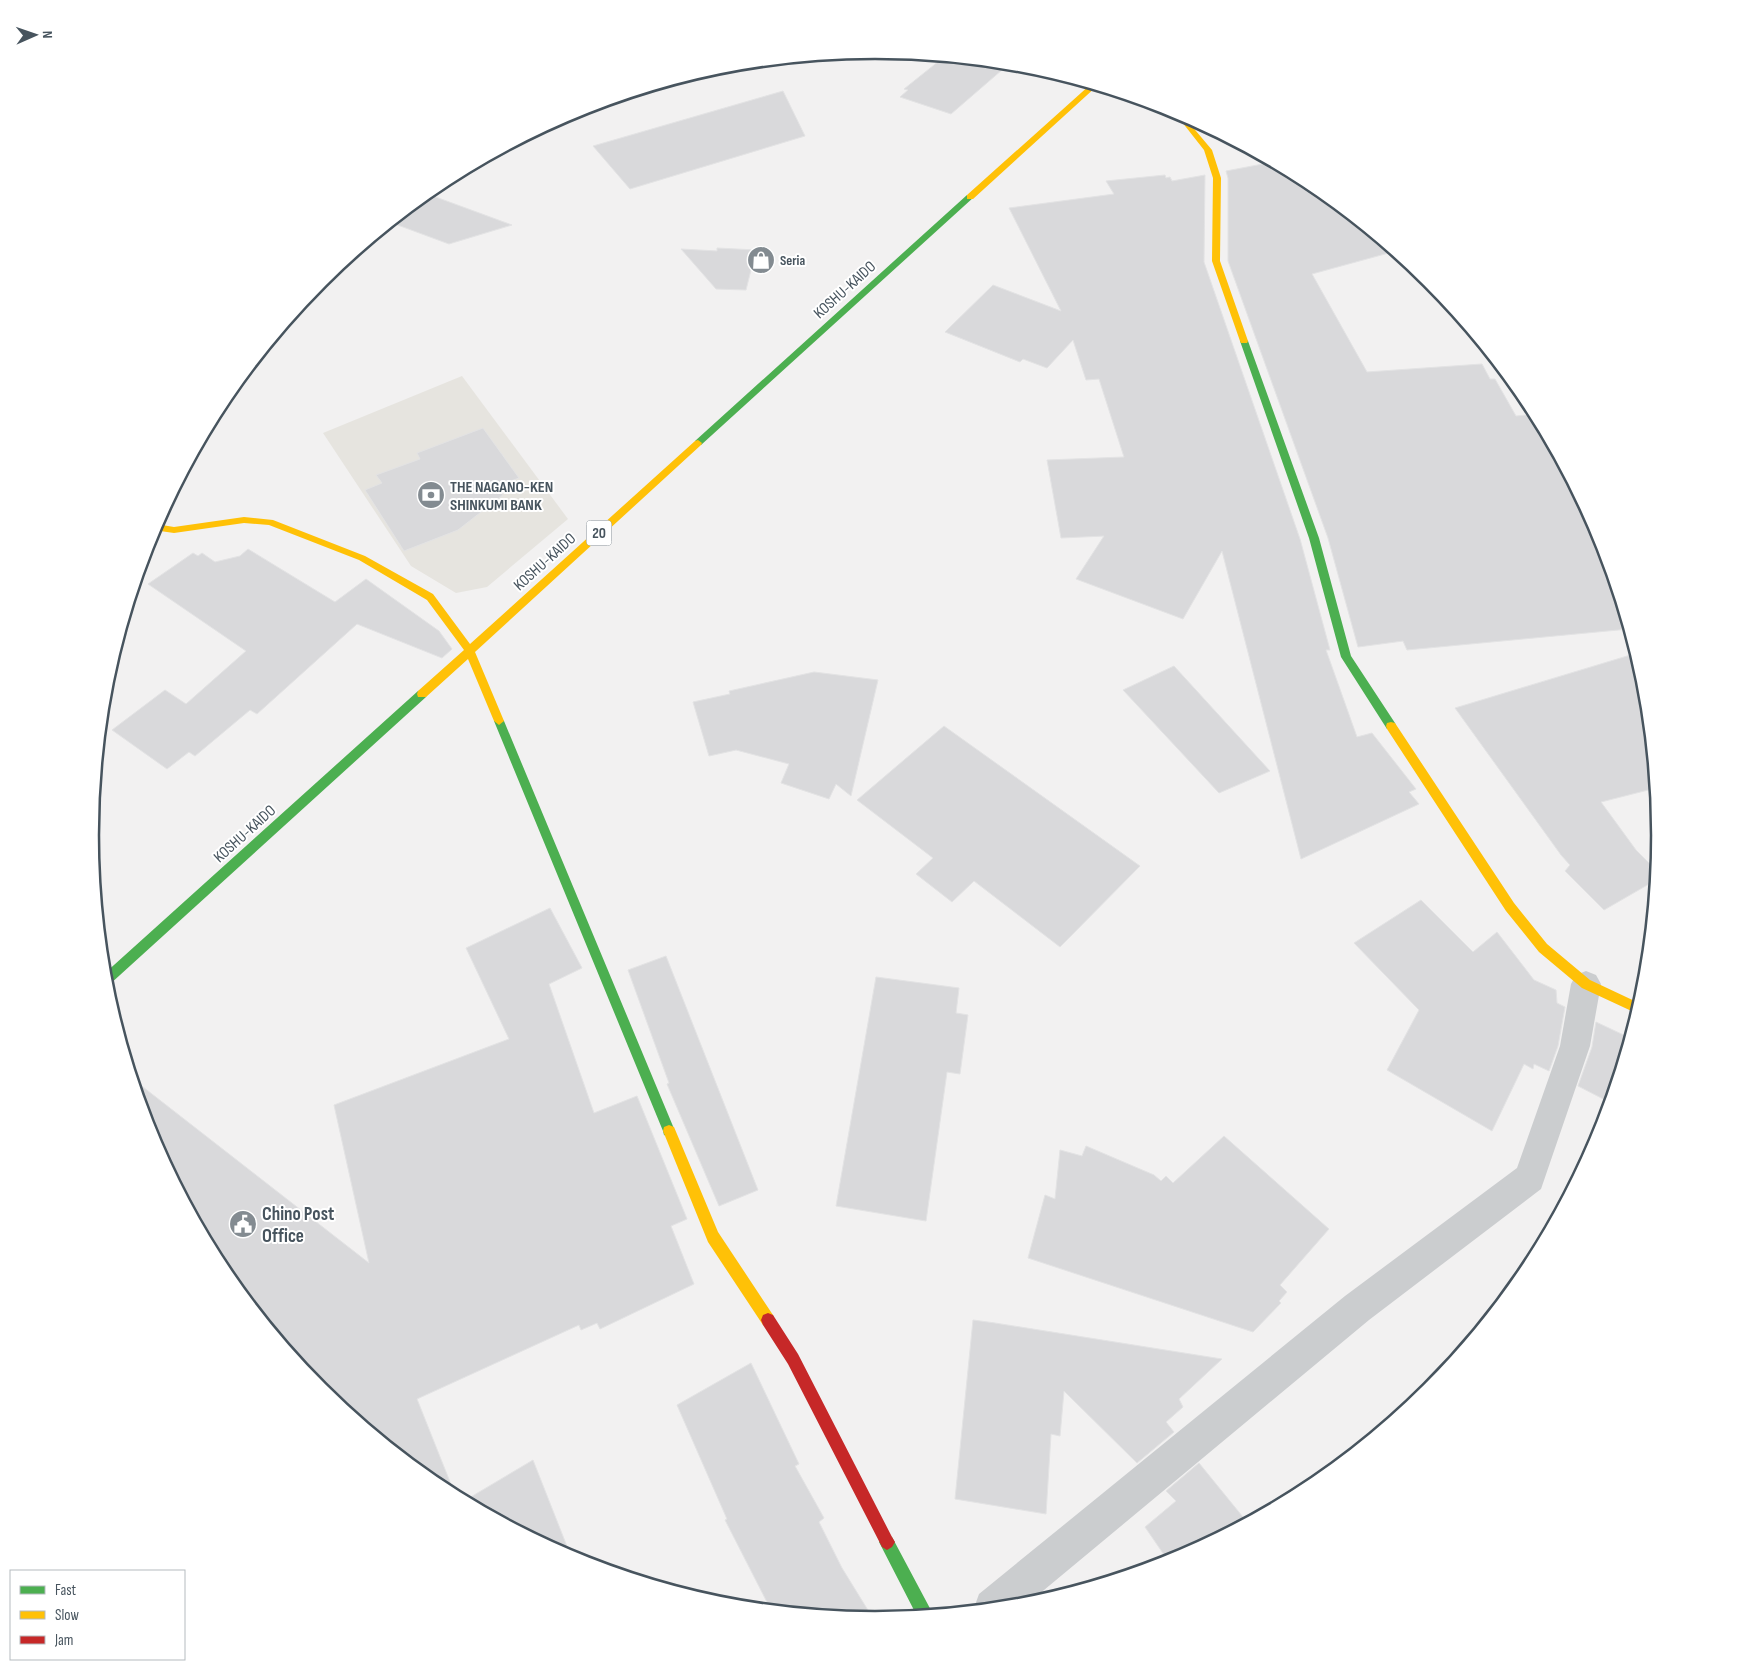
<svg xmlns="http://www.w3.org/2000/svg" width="1751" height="1670" font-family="'Sofia Sans Condensed',sans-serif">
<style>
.commercial{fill:#e6e4df}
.building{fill:#d9d9db;stroke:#e3e3e4}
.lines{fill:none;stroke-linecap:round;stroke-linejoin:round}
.street{fill:#cbcdcf;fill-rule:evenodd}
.fast{fill:#4caf50;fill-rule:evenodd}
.slow{fill:#ffc107;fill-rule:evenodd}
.jam{fill:#c62828;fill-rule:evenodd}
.labels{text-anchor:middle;stroke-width:4;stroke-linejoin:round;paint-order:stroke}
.far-poi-label{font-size:14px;font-weight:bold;fill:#47545e;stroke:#fff;text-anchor:start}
.shield{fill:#fff;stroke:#7e878e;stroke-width:1}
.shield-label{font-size:15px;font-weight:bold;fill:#47545e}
.street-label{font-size:16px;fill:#47545e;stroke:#fff}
.poi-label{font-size:16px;font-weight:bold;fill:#47545e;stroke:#fff;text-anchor:start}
.near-poi-label{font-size:19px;font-weight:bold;fill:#47545e;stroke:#fff;text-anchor:start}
.rim{fill:none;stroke:#47545e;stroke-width:2.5}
</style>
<rect width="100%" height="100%" fill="#f2f1f1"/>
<!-- commercial -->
<path class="commercial" d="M 462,376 L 568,519 L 487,587 L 456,593 L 411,566 L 323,433 Z"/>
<!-- building -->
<path class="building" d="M 944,57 L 1010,63 L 951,114 L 900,97 L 908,90 L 904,89 Z
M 783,91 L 805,136 L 630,189 L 593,146 Z
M 1273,162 L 1312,182 L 1396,251 L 1312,274 L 1367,372 L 1482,364 L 1490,379 L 1495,379 L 1516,416 L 1536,414 L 1601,535 L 1629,629 L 1407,650 L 1403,641 L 1358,647 L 1328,538 L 1228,261 L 1228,178 L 1226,171 Z
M 1165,175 L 1166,178 L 1170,177 L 1172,181 L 1205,175 L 1204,262 L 1300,539 L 1330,650 L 1326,650 L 1357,737 L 1372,733 L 1416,789 L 1409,792 L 1419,804 L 1301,859 L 1222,551 L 1183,619 L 1076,579 L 1104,536 L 1061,538 L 1047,460 L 1124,457 L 1099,379 L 1086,380 L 1073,340 L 1047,368 L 1023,359 L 1020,362 L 945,332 L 993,285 L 1061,311 L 1009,208 L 1114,194 L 1106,181 Z
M 433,196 L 512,225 L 449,244 L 395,224 Z
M 717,248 L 756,250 L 746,290 L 716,289 L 681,249 L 717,251 Z
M 483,428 L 519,478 L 497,486 L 503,495 L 458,530 L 404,551 L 365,490 L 382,483 L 376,475 L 420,459 L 417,453 Z
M 248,549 L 335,602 L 366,579 L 439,631 L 452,649 L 442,658 L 357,624 L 257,714 L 250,710 L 195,756 L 189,752 L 167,769 L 112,730 L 165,690 L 186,704 L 246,651 L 148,584 L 193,553 L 198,556 L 202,553 L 215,562 L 240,556 Z
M 1637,653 L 1645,682 L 1656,788 L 1601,802 L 1636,850 L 1657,871 L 1656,880 L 1604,910 L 1565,871 L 1570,865 L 1561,855 L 1455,708 Z
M 1174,666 L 1270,771 L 1219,793 L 1123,690 Z
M 814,672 L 878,680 L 851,796 L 836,784 L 829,799 L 781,783 L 789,764 L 736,750 L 709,756 L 693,702 L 730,694 L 729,691 Z
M 944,726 L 1140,866 L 1060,947 L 974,881 L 952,902 L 916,874 L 933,858 L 857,800 Z
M 1421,900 L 1473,952 L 1497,932 L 1534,980 L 1556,990 L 1557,1003 L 1565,1007 L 1558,1046 L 1549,1071 L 1534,1064 L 1533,1069 L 1524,1064 L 1492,1131 L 1387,1070 L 1419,1010 L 1354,943 Z
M 550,908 L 582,968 L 549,984 L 594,1113 L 637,1096 L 687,1219 L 671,1226 L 694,1284 L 600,1329 L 597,1323 L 581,1330 L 579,1325 L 417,1399 L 456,1497 L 439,1488 L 320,1390 L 223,1271 L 150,1135 L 134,1080 L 369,1263 L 334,1105 L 509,1039 L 466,948 Z
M 666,956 L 758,1190 L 719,1206 L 667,1084 L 669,1083 L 628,970 Z
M 876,977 L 959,988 L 956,1013 L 968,1015 L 960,1074 L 947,1072 L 926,1221 L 836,1206 Z
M 1596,1022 L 1630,1038 L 1611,1103 L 1578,1086 L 1592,1047 Z
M 1224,1136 L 1329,1229 L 1280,1285 L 1287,1292 L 1279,1301 L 1281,1303 L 1253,1332 L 1028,1258 L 1045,1195 L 1055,1199 L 1060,1150 L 1082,1156 L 1086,1146 L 1154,1175 L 1161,1181 L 1166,1176 L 1173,1183 Z
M 973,1320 L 995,1323 L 1222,1359 L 1179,1399 L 1183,1407 L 1166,1422 L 1174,1432 L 1137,1463 L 1064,1391 L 1060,1436 L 1051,1434 L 1046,1514 L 955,1499 Z
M 751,1363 L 799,1464 L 795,1466 L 824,1518 L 819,1522 L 842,1568 L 874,1620 L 771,1610 L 725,1520 L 727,1519 L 677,1405 Z
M 533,1460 L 572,1559 L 464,1501 Z
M 1199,1463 L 1247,1522 L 1169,1562 L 1145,1527 L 1176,1501 L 1166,1491 Z"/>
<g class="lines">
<!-- street -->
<path class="street" d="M 1586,971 L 1596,975 L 1601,984 L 1590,1046 L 1541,1189 L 1369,1320 L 1026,1605 L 975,1610 L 974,1608 L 979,1594 L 1345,1296 L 1517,1168 L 1560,1046 L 1571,984 L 1576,975 Z"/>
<!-- fast -->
<path class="fast" d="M 967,195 L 974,197 L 701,445 L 695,445 L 695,441 Z
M 1244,338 L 1248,341 L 1319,538 L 1351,656 L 1395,723 L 1396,726 L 1395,729 L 1387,729 L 1341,657 L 1309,538 L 1240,341 Z
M 422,690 L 427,694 L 426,697 L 109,985 L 105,986 L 104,974 L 418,691 Z
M 499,717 L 504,721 L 675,1131 L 674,1135 L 669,1137 L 664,1135 L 663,1131 L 494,721 Z
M 887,1534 L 892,1537 L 933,1614 L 917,1616 L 879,1542 L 882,1537 Z"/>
<!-- slow -->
<path class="slow" d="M 1091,84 L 1097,86 L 973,199 L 967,199 L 967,195 Z
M 1171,108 L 1180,112 L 1212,150 L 1221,178 L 1220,261 L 1248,341 L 1247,343 L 1241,343 L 1240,341 L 1212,261 L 1213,178 L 1204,150 Z
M 698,440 L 702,443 L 701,445 L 475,652 L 504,721 L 499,725 L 494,721 L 468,659 L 426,697 L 418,697 L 417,694 L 418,691 L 464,650 L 427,600 L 359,560 L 269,525 L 244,523 L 174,533 L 153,530 L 156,524 L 174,527 L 244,517 L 273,520 L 365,556 L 433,594 L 470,644 L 695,441 Z
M 1391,722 L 1395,723 L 1514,903 L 1547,944 L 1590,980 L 1641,1004 L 1638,1014 L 1582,988 L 1539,952 L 1506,911 L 1387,729 L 1386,726 L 1387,723 Z
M 669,1125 L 674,1127 L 718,1232 L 773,1315 L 775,1320 L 773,1325 L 768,1327 L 763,1325 L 708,1242 L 663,1131 L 664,1127 Z"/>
<!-- jam -->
<path class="jam" d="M 768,1313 L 773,1315 L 798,1354 L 892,1537 L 895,1542 L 892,1547 L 887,1550 L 882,1547 L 788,1364 L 763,1325 L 761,1320 L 763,1315 Z"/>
</g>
<!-- icons -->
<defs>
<g id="shop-disc" transform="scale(1.4375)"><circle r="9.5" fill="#838b91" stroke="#fff"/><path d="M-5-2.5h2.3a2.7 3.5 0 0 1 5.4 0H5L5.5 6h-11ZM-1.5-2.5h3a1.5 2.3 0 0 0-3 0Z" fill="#fff"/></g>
<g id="bank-disc" transform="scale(1.4375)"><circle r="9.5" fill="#838b91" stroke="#fff"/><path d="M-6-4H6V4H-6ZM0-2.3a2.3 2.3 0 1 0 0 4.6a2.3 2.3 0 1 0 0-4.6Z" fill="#fff"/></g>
<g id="civic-disc" transform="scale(1.4375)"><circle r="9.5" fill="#838b91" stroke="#fff"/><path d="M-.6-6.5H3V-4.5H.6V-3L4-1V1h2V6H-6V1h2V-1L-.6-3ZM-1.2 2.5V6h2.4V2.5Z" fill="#fff"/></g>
</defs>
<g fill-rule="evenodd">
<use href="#shop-disc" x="761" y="260"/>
<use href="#bank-disc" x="431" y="495"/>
<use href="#civic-disc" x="243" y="1224"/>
</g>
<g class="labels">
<!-- far-poi labels -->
<g class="far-poi-label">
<text x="780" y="265">Seria</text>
</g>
<!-- shield labels -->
<rect class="shield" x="586.5" y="520.5" width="25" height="25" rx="4"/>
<g class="shield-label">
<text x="599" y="538">20</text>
</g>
<!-- street labels -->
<g class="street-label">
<text transform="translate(844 289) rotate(-42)" y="6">KOSHU-KAIDO</text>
<text transform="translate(544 561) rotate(-42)" y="6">KOSHU-KAIDO</text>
<text transform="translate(244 833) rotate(-42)" y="6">KOSHU-KAIDO</text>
</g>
<!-- poi labels -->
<g class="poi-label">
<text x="450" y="492">THE NAGANO-KEN<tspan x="450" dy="18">SHINKUMI BANK</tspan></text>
</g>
<!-- near-poi labels -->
<g class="near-poi-label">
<text x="262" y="1220">Chino Post<tspan x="262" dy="22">Office</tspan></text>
</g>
</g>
<!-- crop -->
<path d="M0 0H1751V1670H0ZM99 835a776 776 0 1 1 1552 0a776 776 0 1 1-1552 0Z" fill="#fff" fill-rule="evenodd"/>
<path class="rim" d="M99 835a776 776 0 1 1 1552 0a776 776 0 1 1-1552 0Z"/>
<!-- legend -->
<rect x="10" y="1570" width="175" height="90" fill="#ffffff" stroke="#b5bbbf"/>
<rect x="20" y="1586" width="25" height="8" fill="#4caf50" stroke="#b5bbbf"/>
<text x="55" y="1595" font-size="15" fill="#47545e">Fast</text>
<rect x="20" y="1611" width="25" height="8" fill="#ffc107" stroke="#b5bbbf"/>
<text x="55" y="1620" font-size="15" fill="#47545e">Slow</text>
<rect x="20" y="1636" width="25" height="8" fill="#c62828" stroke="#b5bbbf"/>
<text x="55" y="1645" font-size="15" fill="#47545e">Jam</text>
<!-- north arrow -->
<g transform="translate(35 35) rotate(88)" stroke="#ffffff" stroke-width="4" paint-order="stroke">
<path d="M0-4L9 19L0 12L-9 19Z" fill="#47545e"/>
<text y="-8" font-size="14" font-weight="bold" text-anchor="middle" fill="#47545e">N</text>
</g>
</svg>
